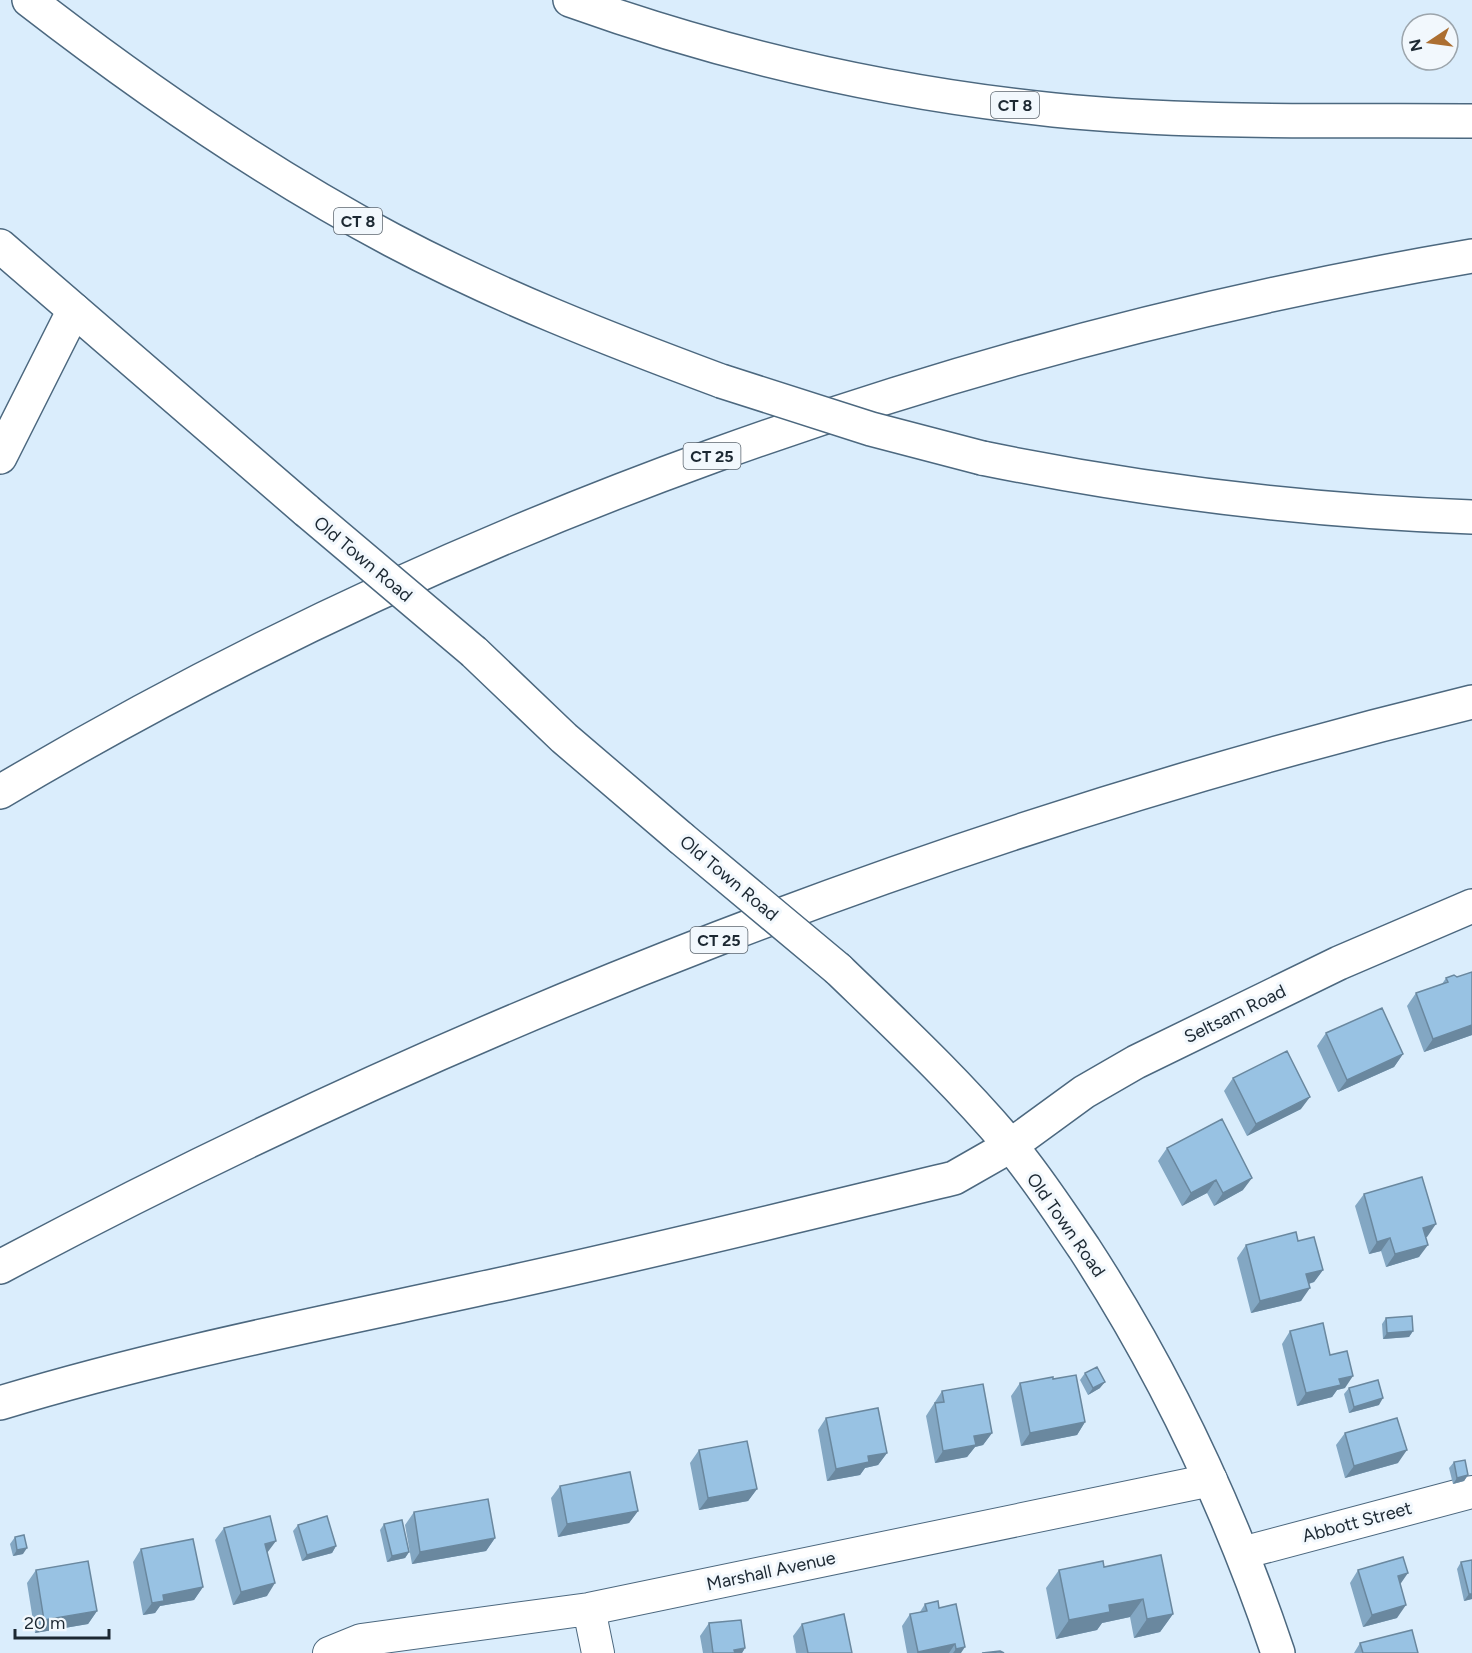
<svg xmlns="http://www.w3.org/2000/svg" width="1472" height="1653" font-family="Figtree,sans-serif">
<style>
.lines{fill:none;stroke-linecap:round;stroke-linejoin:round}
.street-casing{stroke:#4c687f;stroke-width:34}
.secondary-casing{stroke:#4c687f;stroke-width:36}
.highway-casing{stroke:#4c687f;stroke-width:36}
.street{stroke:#fff;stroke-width:32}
.secondary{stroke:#fff;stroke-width:33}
.highway{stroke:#fff;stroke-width:33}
.secondary-bridge-casing{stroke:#4c687f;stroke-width:36;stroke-linecap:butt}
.highway-bridge-casing{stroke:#4c687f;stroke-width:36;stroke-linecap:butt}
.secondary-bridge{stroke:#fff;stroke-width:33}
.highway-bridge{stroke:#fff;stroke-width:33}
.wall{fill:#83a7c3}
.shaded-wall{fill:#6a889f}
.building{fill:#98c2e3;stroke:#6a889f;stroke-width:1.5}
.labels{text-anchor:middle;stroke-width:6;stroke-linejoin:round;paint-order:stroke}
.shield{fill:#f2f8fd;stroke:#5c666f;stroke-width:1.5}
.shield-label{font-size:16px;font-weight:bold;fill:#1c2832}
.street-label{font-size:18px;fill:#1c2832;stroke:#f2f8fd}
</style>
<rect width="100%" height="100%" fill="#daedfc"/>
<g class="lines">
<!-- street casing -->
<g class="street-casing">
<path id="street" d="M 1242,1553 L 1472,1492
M 589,1609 L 598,1653
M 329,1653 L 361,1640 L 589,1609 L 1211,1480"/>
</g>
<!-- secondary casing -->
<g class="secondary-casing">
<path id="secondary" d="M 0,246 L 307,511
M 474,652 L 564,738 L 681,838
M 838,969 C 897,1026 957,1082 1010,1145 C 1037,1177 1060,1213 1084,1248 C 1166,1374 1230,1510 1278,1653
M 1010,1146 L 1084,1092 L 1136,1062 L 1339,963 L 1472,906"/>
</g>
<!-- highway casing -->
<g class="highway-casing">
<path id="highway" d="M 29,0 C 144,89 264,172 392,240 C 498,296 608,339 721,381
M 570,0 C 726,56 889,93 1054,110 C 1192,124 1333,120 1472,121
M 0,457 L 74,310
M 982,458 C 1144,491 1307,511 1472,517
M 0,792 C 451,524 955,344 1472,256
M 0,1267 C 463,1020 962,826 1472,702
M 0,1403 C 162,1354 328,1322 493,1286 C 647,1253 800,1215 954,1178 L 1010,1146"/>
</g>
<!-- street -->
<use href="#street" class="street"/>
<!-- secondary -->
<use href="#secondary" class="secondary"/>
<!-- highway -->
<use href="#highway" class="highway"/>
<!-- secondary-bridge casing -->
<g class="secondary-bridge-casing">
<path id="secondary-bridge" d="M 307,511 L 474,652
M 681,838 L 838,969"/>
</g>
<!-- highway-bridge casing -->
<g class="highway-bridge-casing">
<path id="highway-bridge" d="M 721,381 L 871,429 L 982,458"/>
</g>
<!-- secondary-bridge -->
<use href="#secondary-bridge" class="secondary-bridge"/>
<!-- highway-bridge -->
<use href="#highway-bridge" class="highway-bridge"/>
</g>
<!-- wall -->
<path class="wall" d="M 1457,977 L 1472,1035 L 1424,1052 L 1407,1006 L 1416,993 L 1442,984 L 1446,978 Z
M 1326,1033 L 1403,1054 L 1394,1067 L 1338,1092 L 1317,1046 Z
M 1233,1078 L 1301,1109 L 1247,1136 L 1224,1091 Z
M 1167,1148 L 1243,1190 L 1214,1206 L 1207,1193 L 1182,1206 L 1158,1161 Z
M 1364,1194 L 1427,1237 L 1426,1237 L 1419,1257 L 1386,1267 L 1381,1251 L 1369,1254 L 1355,1206 Z
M 1298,1241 L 1323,1270 L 1314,1282 L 1309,1284 L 1301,1301 L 1251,1313 L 1237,1258 L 1246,1245 Z
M 1386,1318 L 1413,1331 L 1409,1337 L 1383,1339 L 1382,1324 Z
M 1290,1331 L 1330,1355 L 1345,1388 L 1337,1390 L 1332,1397 L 1297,1406 L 1282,1344 Z
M 1085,1373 L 1100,1388 L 1088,1395 L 1080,1380 Z
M 1053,1379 L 1085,1422 L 1077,1435 L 1021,1446 L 1011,1396 L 1020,1383 Z
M 1349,1388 L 1379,1405 L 1349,1413 L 1344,1394 Z
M 942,1391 L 992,1433 L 983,1445 L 975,1447 L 967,1457 L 935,1463 L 926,1416 Z
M 826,1418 L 887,1453 L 878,1465 L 865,1468 L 860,1475 L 827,1481 L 818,1430 Z
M 1345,1433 L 1398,1463 L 1345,1478 L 1336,1445 Z
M 699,1450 L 757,1489 L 748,1501 L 699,1510 L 690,1463 Z
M 1454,1462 L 1468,1475 L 1464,1481 L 1453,1484 L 1449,1468 Z
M 560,1486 L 638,1511 L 629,1523 L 558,1537 L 551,1498 Z
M 414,1512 L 495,1538 L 486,1551 L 412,1564 L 405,1525 Z
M 384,1524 L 409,1552 L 405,1558 L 387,1562 L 380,1530 Z
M 298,1525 L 336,1546 L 332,1553 L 302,1561 L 293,1531 Z
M 224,1528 L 267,1553 L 267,1596 L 233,1605 L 215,1540 Z
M 15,1537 L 23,1554 L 13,1556 L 10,1544 Z
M 141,1549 L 203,1587 L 194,1600 L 160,1606 L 155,1613 L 143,1615 L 133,1562 Z
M 1461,1562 L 1472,1599 L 1464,1601 L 1457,1569 Z
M 1104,1567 L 1173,1614 L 1160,1632 L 1134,1638 L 1130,1617 L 1102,1623 L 1097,1630 L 1056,1639 L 1046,1588 L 1059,1570 Z
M 36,1570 L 97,1611 L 88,1624 L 35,1633 L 27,1583 Z
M 1358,1570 L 1400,1584 L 1397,1618 L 1363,1627 L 1350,1583 Z
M 925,1604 L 939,1608 L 961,1653 L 907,1653 L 902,1626 L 910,1614 L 920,1612 Z
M 709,1623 L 745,1648 L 742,1653 L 703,1653 L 700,1636 Z
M 802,1624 L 852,1653 L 796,1653 L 793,1636 Z
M 1360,1643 L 1418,1653 L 1354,1653 Z"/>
<!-- shaded-wall -->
<path class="shaded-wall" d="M 1472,1025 L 1472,1035 L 1424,1052 L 1433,1039 Z
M 1403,1054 L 1394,1067 L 1338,1092 L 1347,1080 Z
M 1310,1097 L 1301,1109 L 1247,1136 L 1256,1124 Z
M 1252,1178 L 1243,1190 L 1214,1206 L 1223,1193 Z
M 1216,1180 L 1207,1193 L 1182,1206 L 1191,1193 Z
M 1436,1224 L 1427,1237 L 1414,1240 L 1423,1228 Z
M 1390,1238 L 1381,1251 L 1369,1254 L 1377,1242 Z
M 1428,1245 L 1419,1257 L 1386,1267 L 1395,1254 Z
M 1323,1270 L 1314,1282 L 1297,1287 L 1306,1274 Z
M 1310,1288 L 1301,1301 L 1251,1313 L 1260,1301 Z
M 1413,1331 L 1409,1337 L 1383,1339 L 1387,1333 Z
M 1353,1376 L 1345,1388 L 1337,1390 L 1332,1397 L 1297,1406 L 1306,1393 L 1339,1379 Z
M 1105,1382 L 1100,1388 L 1088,1395 L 1093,1388 Z
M 1383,1398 L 1379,1405 L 1349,1413 L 1354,1407 Z
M 1085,1422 L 1077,1435 L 1021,1446 L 1030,1433 Z
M 992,1433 L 983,1445 L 975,1447 L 967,1457 L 935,1463 L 943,1451 L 974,1436 Z
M 1407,1450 L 1398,1463 L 1345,1478 L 1354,1466 Z
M 887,1453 L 878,1465 L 865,1468 L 860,1475 L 827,1481 L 836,1469 L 868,1456 Z
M 1468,1475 L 1464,1481 L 1453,1484 L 1457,1478 Z
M 757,1489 L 748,1501 L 699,1510 L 708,1498 Z
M 638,1511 L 629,1523 L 558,1537 L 567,1524 Z
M 495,1538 L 486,1551 L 412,1564 L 420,1552 Z
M 276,1541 L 267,1553 L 265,1544 Z
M 336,1546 L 332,1553 L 302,1561 L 307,1555 Z
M 27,1548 L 23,1554 L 13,1556 L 17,1550 Z
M 409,1552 L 405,1558 L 387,1562 L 392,1556 Z
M 1408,1573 L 1399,1586 L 1398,1576 Z
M 275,1583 L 267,1596 L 233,1605 L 241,1592 Z
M 203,1587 L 194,1600 L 160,1606 L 155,1613 L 143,1615 L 152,1603 L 163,1595 Z
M 1469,1594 L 1472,1594 L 1472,1599 L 1464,1601 Z
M 1143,1599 L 1130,1617 L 1102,1623 L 1097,1630 L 1056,1639 L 1069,1620 L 1109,1605 Z
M 1406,1605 L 1397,1618 L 1363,1627 L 1372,1615 Z
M 97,1611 L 88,1624 L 35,1633 L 44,1620 Z
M 1173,1614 L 1160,1632 L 1134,1638 L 1147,1619 Z
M 955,1644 L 949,1653 L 917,1653 L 918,1652 Z
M 965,1647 L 961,1653 L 953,1653 L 956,1649 Z
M 745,1648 L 742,1653 L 732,1653 L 734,1650 Z"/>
<!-- building -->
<path class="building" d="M 1472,972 L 1472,1025 L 1433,1039 L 1416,993 L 1448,982 L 1446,978 L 1454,975 L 1457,977 Z
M 1382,1008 L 1403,1054 L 1347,1080 L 1326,1033 Z
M 1287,1051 L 1310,1097 L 1256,1124 L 1233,1078 Z
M 1222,1119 L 1252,1178 L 1223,1193 L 1216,1180 L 1191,1193 L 1167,1148 Z
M 1422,1177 L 1436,1224 L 1423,1228 L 1428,1245 L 1395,1254 L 1390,1238 L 1377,1242 L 1364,1194 Z
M 1296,1232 L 1298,1241 L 1314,1237 L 1323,1270 L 1306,1274 L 1310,1288 L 1260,1301 L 1246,1245 Z
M 1412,1316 L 1413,1331 L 1387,1333 L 1386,1318 Z
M 1323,1323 L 1330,1355 L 1347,1351 L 1353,1376 L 1339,1379 L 1341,1385 L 1306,1393 L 1290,1331 Z
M 1097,1367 L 1105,1382 L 1093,1388 L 1085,1373 Z
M 1076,1375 L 1085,1422 L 1030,1433 L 1020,1383 L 1053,1377 L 1053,1379 Z
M 1378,1380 L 1383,1398 L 1354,1407 L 1349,1388 Z
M 983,1384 L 992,1433 L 974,1436 L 976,1445 L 943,1451 L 935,1403 L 944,1402 L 942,1391 Z
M 878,1408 L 887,1453 L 868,1456 L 869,1462 L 836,1469 L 826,1418 Z
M 1397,1418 L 1407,1450 L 1354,1466 L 1345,1433 Z
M 747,1441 L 757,1489 L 708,1498 L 699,1450 Z
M 1465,1460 L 1468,1475 L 1457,1478 L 1454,1462 Z
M 630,1472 L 638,1511 L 567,1524 L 560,1486 Z
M 488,1499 L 495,1538 L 420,1552 L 414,1512 Z
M 270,1516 L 276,1541 L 265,1544 L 275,1583 L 241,1592 L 224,1528 Z
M 327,1516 L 336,1546 L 307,1555 L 298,1525 Z
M 402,1520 L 409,1552 L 392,1556 L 384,1524 Z
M 24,1535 L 27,1548 L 17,1550 L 15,1537 Z
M 193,1539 L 203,1587 L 163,1595 L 164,1601 L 152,1603 L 141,1549 Z
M 1161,1555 L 1173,1614 L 1147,1619 L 1143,1599 L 1109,1605 L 1110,1612 L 1069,1620 L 1059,1570 L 1103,1561 L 1104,1567 Z
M 1403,1557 L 1408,1573 L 1398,1576 L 1406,1605 L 1372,1615 L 1358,1570 Z
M 1472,1560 L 1472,1594 L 1469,1594 L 1461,1562 Z
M 88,1561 L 97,1611 L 44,1620 L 36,1570 Z
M 938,1601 L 939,1608 L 956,1604 L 965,1647 L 956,1649 L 955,1644 L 918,1652 L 910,1614 L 927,1611 L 925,1604 Z
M 844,1614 L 852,1653 L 808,1653 L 802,1624 Z
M 741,1620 L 745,1648 L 734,1650 L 735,1653 L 713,1653 L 709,1623 Z
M 1412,1630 L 1418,1653 L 1363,1653 L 1360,1643 Z
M 1000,1651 L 1004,1653 L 982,1653 Z"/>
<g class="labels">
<!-- shield labels -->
<g class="shield">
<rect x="991" y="92" width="48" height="26" rx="4.5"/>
<rect x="334" y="208" width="48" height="26" rx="4.5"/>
<rect x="683.5" y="443" width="57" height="26" rx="4.5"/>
<rect x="690.5" y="927" width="57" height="26" rx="4.5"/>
</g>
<g class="shield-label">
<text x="1015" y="111">CT 8</text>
<text x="358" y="227">CT 8</text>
<text x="712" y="462">CT 25</text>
<text x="719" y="946">CT 25</text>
</g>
<!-- street labels -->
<g class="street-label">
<text transform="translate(363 559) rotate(40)" y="6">Old Town Road</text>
<text transform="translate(729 878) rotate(40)" y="6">Old Town Road</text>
<text transform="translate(1235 1014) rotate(-26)" y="6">Seltsam Road</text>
<text transform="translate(1066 1225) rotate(55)" y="6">Old Town Road</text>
<text transform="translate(1357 1522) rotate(-15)" y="6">Abbott Street</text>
<text transform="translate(771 1571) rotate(-12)" y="6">Marshall Avenue</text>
</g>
</g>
<!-- north arrow -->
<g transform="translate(1430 42) rotate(257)"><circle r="28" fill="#f2f8fd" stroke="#9ca5ac" stroke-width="1.5"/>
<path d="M0-4.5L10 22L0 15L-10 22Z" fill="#ac6f32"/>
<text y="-9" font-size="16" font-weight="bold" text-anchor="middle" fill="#1c2832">N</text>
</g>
<!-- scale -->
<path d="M15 1629v9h94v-9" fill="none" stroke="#1c2832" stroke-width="3"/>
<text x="24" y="1629" font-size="18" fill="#1c2832" stroke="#f2f8fd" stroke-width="4.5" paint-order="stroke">20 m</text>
</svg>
